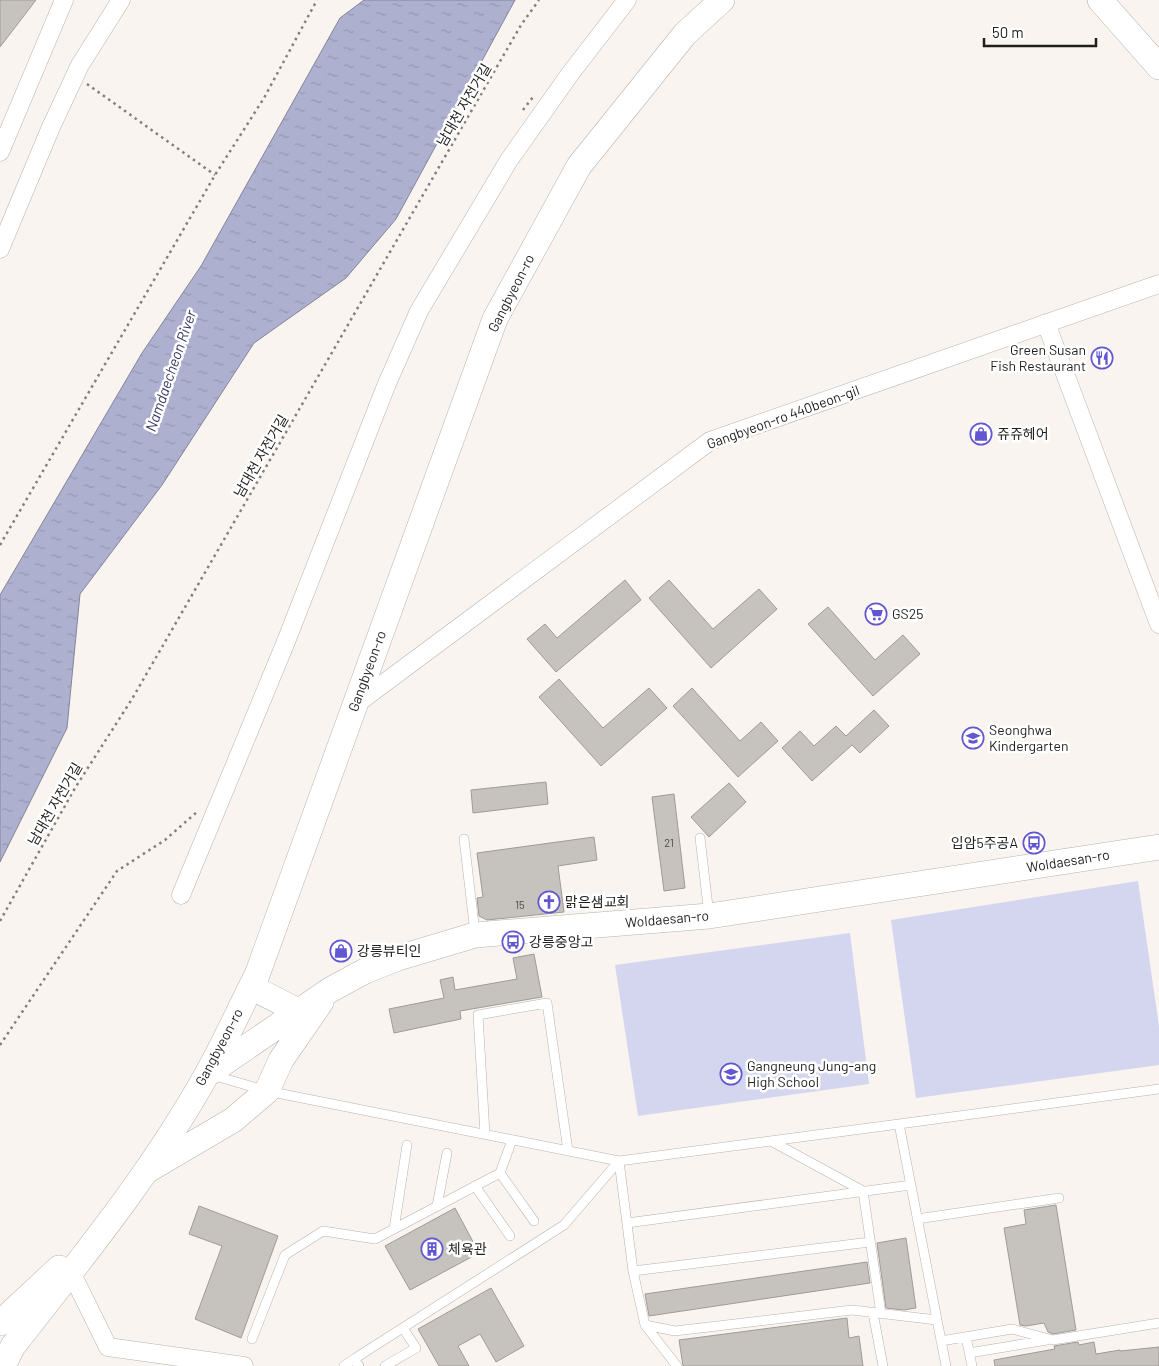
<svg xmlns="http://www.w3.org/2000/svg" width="1159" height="1366" font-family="Barlow,'Noto Sans KR',sans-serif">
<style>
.grass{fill:#d4d6ef}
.water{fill:url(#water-ripples);stroke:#83849a}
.building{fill:#c6c2bd;stroke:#a09b96}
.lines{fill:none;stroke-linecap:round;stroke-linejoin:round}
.lane-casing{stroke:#b8b3ae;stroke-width:10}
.street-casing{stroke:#b8b3ae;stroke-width:19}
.secondary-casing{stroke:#b8b3ae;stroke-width:26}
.path{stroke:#827f7c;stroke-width:2.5;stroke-dasharray:2.5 4;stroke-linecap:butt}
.lane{stroke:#fff;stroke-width:9}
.street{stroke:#fff;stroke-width:18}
.secondary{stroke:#fff;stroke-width:25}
.labels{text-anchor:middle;stroke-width:5;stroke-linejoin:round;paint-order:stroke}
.number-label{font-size:11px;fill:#4a4845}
.street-label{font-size:14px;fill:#201f1d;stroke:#fff}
.poi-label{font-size:14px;fill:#201f1d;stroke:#fff;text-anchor:start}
.water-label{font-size:15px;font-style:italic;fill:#393965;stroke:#fff}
</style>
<defs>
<pattern id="water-ripples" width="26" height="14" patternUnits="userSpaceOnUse" patternTransform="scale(1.25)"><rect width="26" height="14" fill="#aeb0cf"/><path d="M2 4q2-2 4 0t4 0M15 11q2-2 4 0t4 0" fill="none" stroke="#9597b1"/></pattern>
</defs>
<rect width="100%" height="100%" fill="#f9f4ef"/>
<!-- grass -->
<path class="grass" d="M 1138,881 L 1159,1026 L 1159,1065 L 916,1098 L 891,920 Z
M 850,933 L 869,1084 L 638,1116 L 615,965 Z"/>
<!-- water -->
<path class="water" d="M 364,0 L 515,0 L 396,219 L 346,278 L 254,343 L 162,485 L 80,594 L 67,728 L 0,862 L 0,595 L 142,353 L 201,266 L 340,18 Z"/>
<!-- building -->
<path class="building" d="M 0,0 L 36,0 L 0,47 Z
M 625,580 L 641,600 L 556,672 L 527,639 L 545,624 L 557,638 Z
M 669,580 L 713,629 L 759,589 L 777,609 L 711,668 L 649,598 Z
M 828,607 L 875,660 L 903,635 L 920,654 L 873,696 L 808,624 Z
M 559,679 L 603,728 L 649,688 L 667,708 L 601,766 L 539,697 Z
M 692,688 L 740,741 L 761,722 L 778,741 L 738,777 L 673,706 Z
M 874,710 L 889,726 L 860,753 L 852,745 L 812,781 L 782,748 L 800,731 L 814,746 L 836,726 L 846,736 Z
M 546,782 L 548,804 L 473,813 L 471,790 Z
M 729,783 L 746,802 L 709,837 L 691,817 Z
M 674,794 L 685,888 L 664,891 L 652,797 Z
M 594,837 L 597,860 L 558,866 L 564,912 L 487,920 L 479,916 L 477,898 L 483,897 L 477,853 Z
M 534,954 L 542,997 L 460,1011 L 461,1019 L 394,1033 L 389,1009 L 444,998 L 440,980 L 453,977 L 455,990 L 517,979 L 513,958 Z
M 1056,1205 L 1076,1330 L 1053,1334 L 1048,1332 L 1044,1323 L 1026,1326 L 1020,1325 L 1004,1228 L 1026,1224 L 1024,1210 Z
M 199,1206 L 278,1236 L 241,1338 L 195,1319 L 222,1246 L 189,1234 Z
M 455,1208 L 479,1253 L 410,1290 L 385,1246 Z
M 906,1238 L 916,1308 L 904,1310 L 886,1308 L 877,1243 Z
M 867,1262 L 870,1283 L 649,1316 L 645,1294 Z
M 491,1288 L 524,1346 L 496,1362 L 480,1334 L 458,1346 L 469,1366 L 439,1366 L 418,1329 Z
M 847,1318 L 849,1338 L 859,1336 L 863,1366 L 683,1366 L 679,1340 Z
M 1078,1342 L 1079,1345 L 1094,1342 L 1096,1354 L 1120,1350 L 1120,1351 L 1159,1347 L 1159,1366 L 995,1366 L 994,1360 L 1055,1349 L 1054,1346 Z"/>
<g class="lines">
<!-- lane casing -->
<g class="lane-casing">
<path id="lane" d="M 700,838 L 709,915
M 464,839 L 475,933
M 212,1075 L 267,1091 L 619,1161 L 899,1124 L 946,1366
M 899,1124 L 1159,1089
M 485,1134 L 478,1015 L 547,1003 L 568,1151
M 771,1141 L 863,1191 L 881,1314
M 619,1161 L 633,1271 L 645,1325 L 677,1366
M 500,1173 L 534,1221
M 475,1186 L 510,1236
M 437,1206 L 447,1153
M 917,1219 L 1059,1198
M 627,1223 L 911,1185
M 394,1229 L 407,1145
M 633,1271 L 870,1242
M 873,1313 L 883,1366
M 645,1325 L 675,1331 L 852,1310 L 937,1320
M 966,1337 L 972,1366
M 252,1339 L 285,1255 L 323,1231 L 375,1239 L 500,1173 L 512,1140
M 941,1341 L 1012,1329 L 1053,1340 L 1159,1323
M 969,1353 L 1047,1340
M 344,1366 L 354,1359
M 359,1366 L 354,1359 L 564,1225 L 619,1161
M 385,1366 L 416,1348 L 403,1328"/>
</g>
<!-- street casing -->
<g class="street-casing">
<path id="street" d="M 0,152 L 64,0
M 0,249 L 51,127 L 80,65 L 121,0
M 1046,323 L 1159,624
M 356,704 L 710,441 L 1159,284
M 181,895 L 285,644 L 386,386 L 419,311 L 509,160 L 570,74 L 627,0
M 71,1272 L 108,1347 L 244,1366"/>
</g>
<!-- secondary casing -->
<g class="secondary-casing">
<path id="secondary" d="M 1100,0 L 1159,67
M 251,987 L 298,1011
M 209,1073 L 330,990 L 365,971 L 398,958 L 475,935 L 709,916 L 1159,847
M 148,1170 L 233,1120 L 267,1091 L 281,1060 L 321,1002
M 0,1323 L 59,1268
M 3,1366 L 13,1346 C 82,1258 153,1171 207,1074 C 225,1042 240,1008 257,975 L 495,319 L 579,166 L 685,34 L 722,0"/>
</g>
<!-- path -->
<path class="path" d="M 87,84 L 215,175
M 523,110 L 533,97
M 0,545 L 215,175 L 264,98 L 317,0
M 0,921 L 75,788 L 132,699 L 521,25 L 539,0
M 0,1045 L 117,871 L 165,840 L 198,811"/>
<!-- lane -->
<use href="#lane" class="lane"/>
<!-- street -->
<use href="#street" class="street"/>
<!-- secondary -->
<use href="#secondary" class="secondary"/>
</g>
<!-- icons -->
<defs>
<g id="restaurant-ring" transform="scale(1.125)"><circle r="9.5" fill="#fff" stroke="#6257d0" stroke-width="1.5"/><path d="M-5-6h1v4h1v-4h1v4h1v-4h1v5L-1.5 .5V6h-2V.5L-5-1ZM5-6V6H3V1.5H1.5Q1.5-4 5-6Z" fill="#6257d0"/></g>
<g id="shop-ring" transform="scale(1.125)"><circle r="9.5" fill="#fff" stroke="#6257d0" stroke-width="1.5"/><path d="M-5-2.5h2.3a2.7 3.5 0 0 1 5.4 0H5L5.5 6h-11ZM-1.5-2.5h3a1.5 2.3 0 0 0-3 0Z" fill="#6257d0"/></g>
<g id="supermarket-ring" transform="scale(1.125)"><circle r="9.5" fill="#fff" stroke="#6257d0" stroke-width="1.5"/><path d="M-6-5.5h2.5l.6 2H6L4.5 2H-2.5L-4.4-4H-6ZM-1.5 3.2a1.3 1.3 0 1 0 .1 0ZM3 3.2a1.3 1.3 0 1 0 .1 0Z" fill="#6257d0"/></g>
<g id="school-ring" transform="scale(1.125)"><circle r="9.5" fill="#fff" stroke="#6257d0" stroke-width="1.5"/><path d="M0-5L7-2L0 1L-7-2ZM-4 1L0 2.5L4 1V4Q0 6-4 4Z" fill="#6257d0"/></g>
<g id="bus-ring" transform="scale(1.125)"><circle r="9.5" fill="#fff" stroke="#6257d0" stroke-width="1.5"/><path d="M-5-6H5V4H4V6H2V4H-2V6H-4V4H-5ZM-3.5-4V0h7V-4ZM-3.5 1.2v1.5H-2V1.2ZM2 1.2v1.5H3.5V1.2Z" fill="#6257d0"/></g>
<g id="church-ring" transform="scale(1.125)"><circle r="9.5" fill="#fff" stroke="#6257d0" stroke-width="1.5"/><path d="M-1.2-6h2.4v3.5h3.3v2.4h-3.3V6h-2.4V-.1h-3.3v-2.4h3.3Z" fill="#6257d0"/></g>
<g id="building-ring" transform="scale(1.125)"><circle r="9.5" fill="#fff" stroke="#6257d0" stroke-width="1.5"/><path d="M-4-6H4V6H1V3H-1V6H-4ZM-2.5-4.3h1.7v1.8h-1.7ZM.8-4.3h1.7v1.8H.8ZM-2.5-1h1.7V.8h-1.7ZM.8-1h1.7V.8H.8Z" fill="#6257d0"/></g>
</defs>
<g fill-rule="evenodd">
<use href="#restaurant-ring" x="1102" y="358"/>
<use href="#shop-ring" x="981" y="434"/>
<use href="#supermarket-ring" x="876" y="614"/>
<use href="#school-ring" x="973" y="738"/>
<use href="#bus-ring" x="1034" y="843"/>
<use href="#church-ring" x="549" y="902"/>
<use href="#bus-ring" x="513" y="942"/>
<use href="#shop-ring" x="341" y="951"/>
<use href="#school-ring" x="731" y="1074"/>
<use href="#building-ring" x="432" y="1249"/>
</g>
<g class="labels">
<!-- number labels -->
<g class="number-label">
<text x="669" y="847">21</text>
<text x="520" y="909">15</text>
</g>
<!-- street labels -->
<g class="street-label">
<text transform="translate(464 105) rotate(-60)" y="5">남대천 자전거길</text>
<text transform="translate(511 293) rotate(-63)" y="5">Gangbyeon-ro</text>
<text transform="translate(783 417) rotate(-20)" y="5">Gangbyeon-ro 440beon-gil</text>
<text transform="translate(261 456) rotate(-60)" y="5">남대천 자전거길</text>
<text transform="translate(367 671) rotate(-70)" y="5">Gangbyeon-ro</text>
<text transform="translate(55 804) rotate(-60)" y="5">남대천 자전거길</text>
<text transform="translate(1068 861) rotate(-9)" y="5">Woldaesan-ro</text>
<text transform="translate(667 919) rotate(-5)" y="5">Woldaesan-ro</text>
<text transform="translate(219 1047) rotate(-62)" y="5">Gangbyeon-ro</text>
</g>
<!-- poi labels -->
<g class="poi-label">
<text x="1086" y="355" text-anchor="end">Green Susan<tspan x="1086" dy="16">Fish Restaurant</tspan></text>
<text x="997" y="439">쥬쥬헤어</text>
<text x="892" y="619">GS25</text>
<text x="989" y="735">Seonghwa<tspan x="989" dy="16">Kindergarten</tspan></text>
<text x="1018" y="848" text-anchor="end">입암5주공A</text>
<text x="565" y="907">맑은샘교회</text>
<text x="529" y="947">강릉중앙고</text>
<text x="357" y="956">강릉뷰티인</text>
<text x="747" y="1071">Gangneung Jung-ang<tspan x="747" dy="16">High School</tspan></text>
<text x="448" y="1254">체육관</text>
</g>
<!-- water labels -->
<g class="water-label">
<text transform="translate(171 371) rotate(-71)" y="5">Namdaecheon River</text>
</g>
</g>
<!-- scale -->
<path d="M984 38v8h112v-8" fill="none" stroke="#201f1d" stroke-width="2.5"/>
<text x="992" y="38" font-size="15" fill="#201f1d" stroke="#ffffff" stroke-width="4" paint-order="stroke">50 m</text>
</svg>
